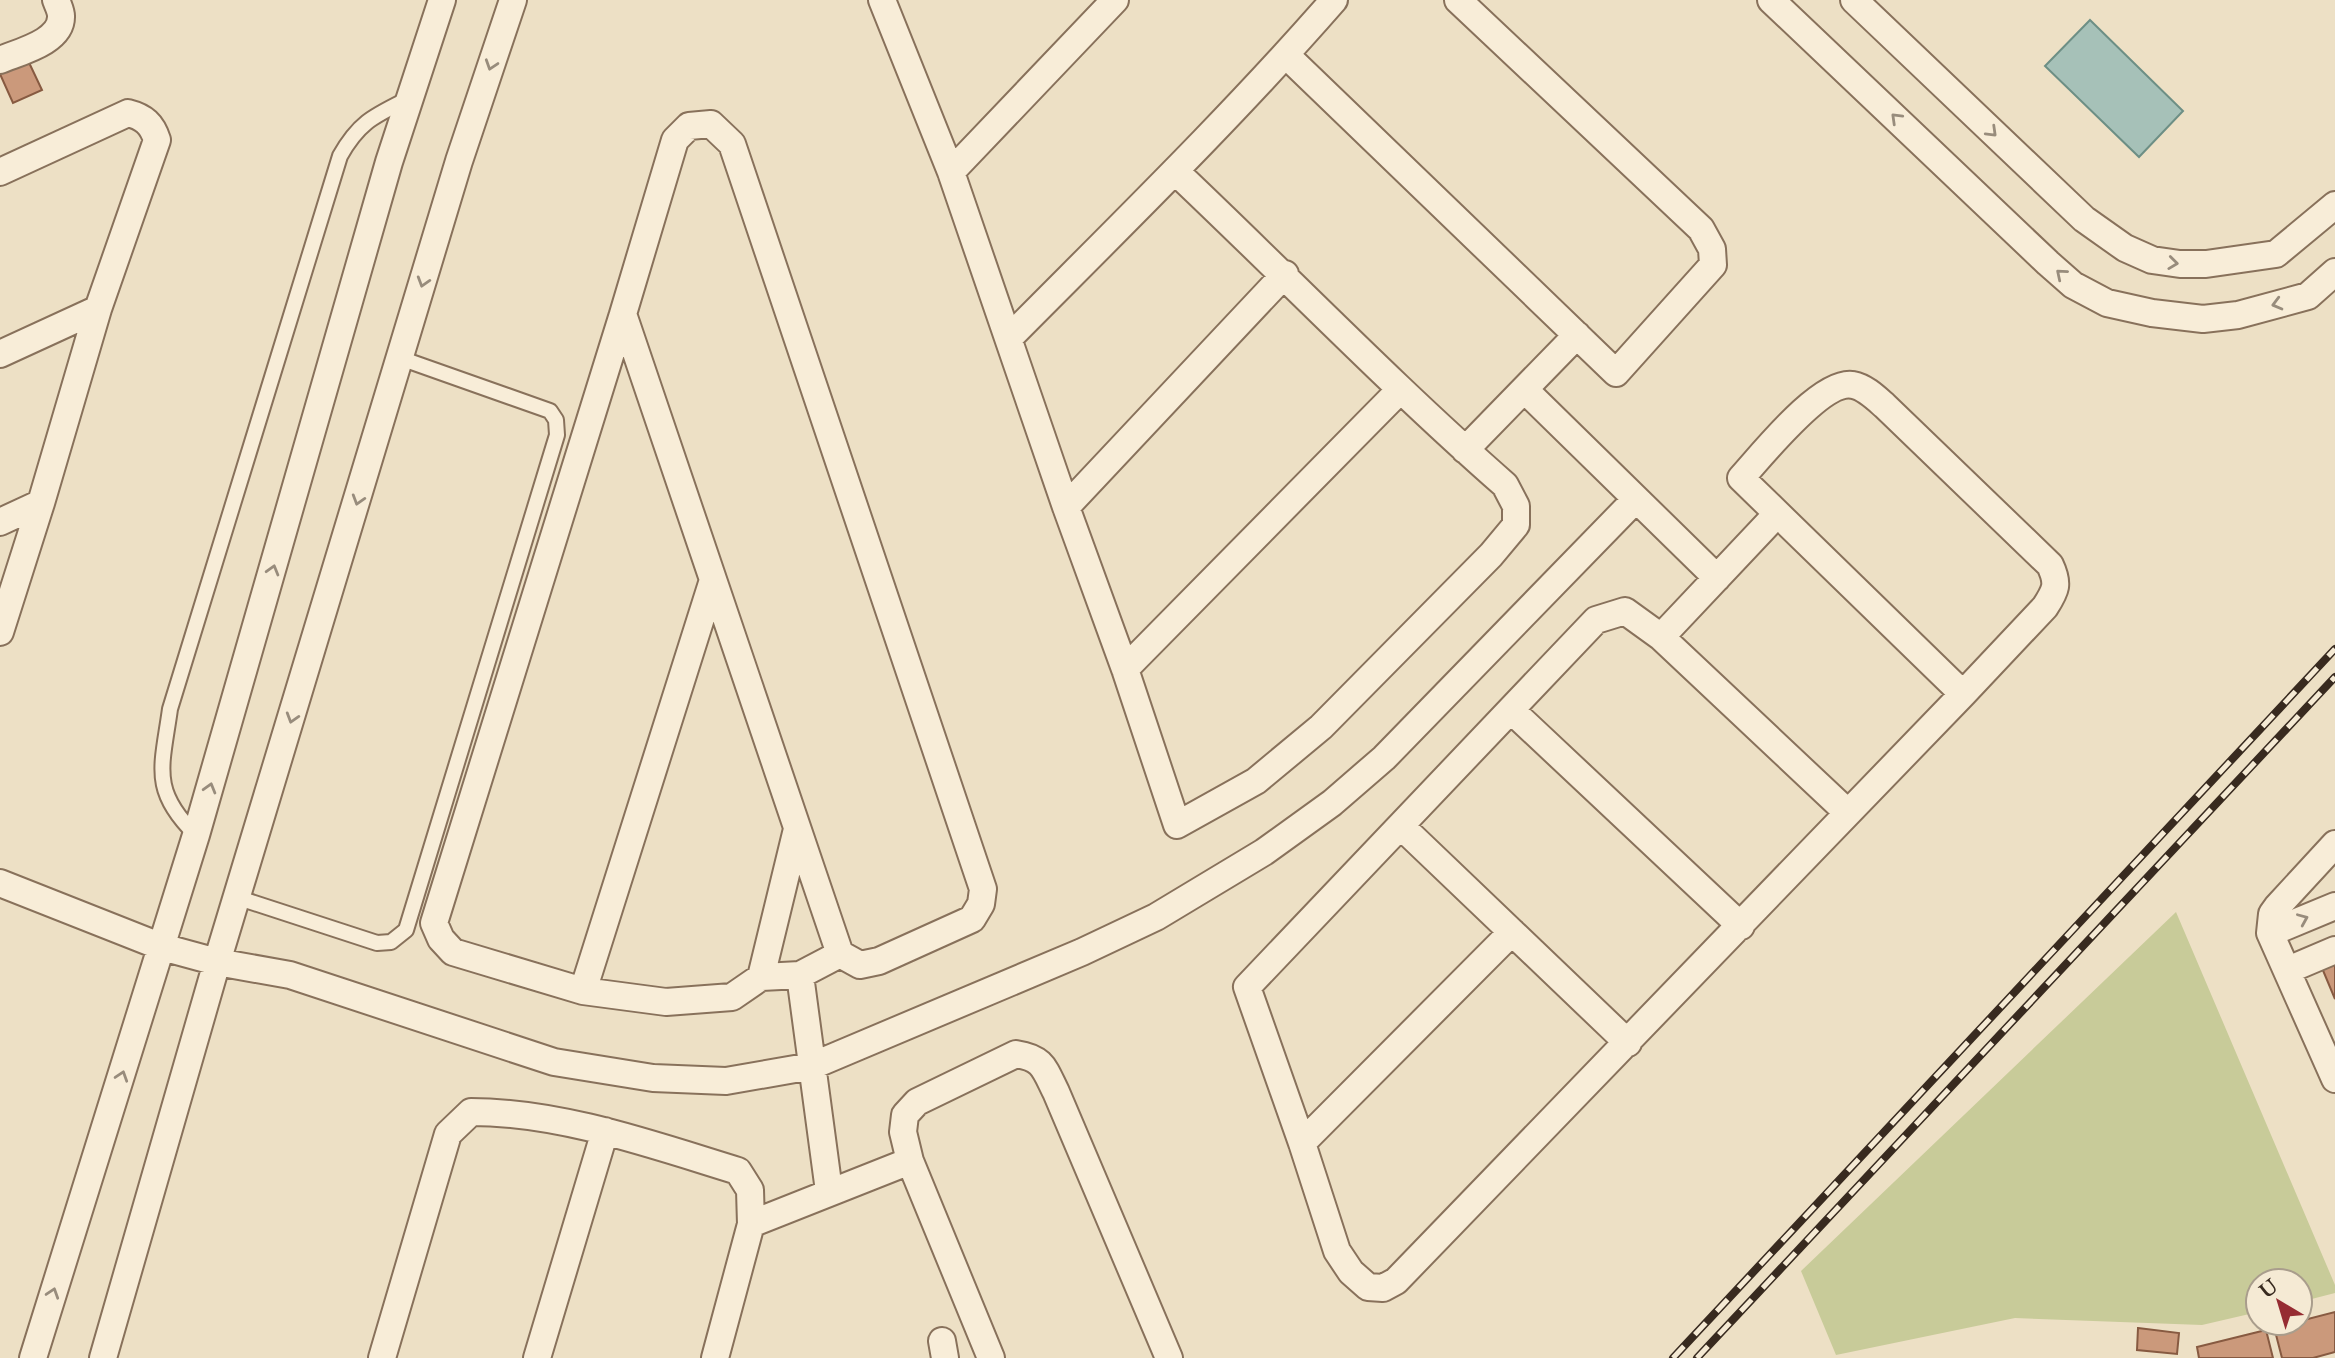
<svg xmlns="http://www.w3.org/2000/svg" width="2335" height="1358" font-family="'Libre Baskerville',serif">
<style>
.green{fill:#c8cb99}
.water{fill:#a6c1b8;stroke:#6d8f85;stroke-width:2}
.building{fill:#cb997b;stroke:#875a41;stroke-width:2}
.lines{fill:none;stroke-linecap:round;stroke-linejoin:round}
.lane-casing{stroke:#88715b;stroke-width:18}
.street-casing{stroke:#88715b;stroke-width:30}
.lane{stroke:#f8edd8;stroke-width:14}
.street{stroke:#f8edd8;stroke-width:26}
.rail-casing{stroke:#382a1f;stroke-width:8}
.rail{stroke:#f5ead4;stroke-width:5;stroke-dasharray:16;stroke-linecap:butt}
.oneway{stroke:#988c7c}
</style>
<rect width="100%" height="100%" fill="#ede0c5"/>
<!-- green -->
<path class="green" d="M 2176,912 L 2335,1285 L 2335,1293 L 2300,1302 L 2300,1281 L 2258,1281 L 2258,1312 L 2202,1325 L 2015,1318 L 1836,1355 L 1801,1271 Z"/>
<!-- water -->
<path class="water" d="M 2090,20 L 2183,111 L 2139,157 L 2045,66 Z"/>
<!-- building -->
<path class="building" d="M 24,52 L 42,90 L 13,103 L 0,74 L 0,64 Z
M 2335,963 L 2335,999 L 2322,968 Z
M 2335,1312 L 2335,1352 L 2313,1358 L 2282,1358 L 2274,1327 L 2300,1323 L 2300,1321 Z
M 2138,1328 L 2179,1333 L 2177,1354 L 2137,1350 Z
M 2266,1330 L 2273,1358 L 2199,1358 L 2197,1347 Z"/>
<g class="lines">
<!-- lane casing -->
<g class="lane-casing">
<path id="lane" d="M 196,835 C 150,790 162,767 170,709 L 340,156 C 359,122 374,116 408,99
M 236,897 L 377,943 L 391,942 L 406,930 L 557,435 L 556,420 L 550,411 L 400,358"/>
</g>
<!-- street casing -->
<g class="street-casing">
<path id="street" d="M 882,0 L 951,172 L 1066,507 L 1125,669 L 1177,825 L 1256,781 L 1321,727 L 1491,555 L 1516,525 L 1516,506 L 1505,485 C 1391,385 1285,275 1175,171
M 1771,0 L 2048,263 L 2073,285 L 2107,303 L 2152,313 L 2203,319 L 2238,315 L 2308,296 L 2335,272
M 1854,0 L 2084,219 L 2125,248 L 2152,260 L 2180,264 L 2206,264 L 2276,254 L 2335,205
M 1286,55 L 1616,373 L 1713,265 L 1712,249 L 1701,229 L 1458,0
M 0,60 C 19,52 62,42 61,16 C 61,11 58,5 56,0
M 0,172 L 128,113 C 144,117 152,124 157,140 L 98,309 L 41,503 L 0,632
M 951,172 L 1115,0
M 1009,338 C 1119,227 1231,118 1334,0
M 0,354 L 98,309
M 1525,390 L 1717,578
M 1465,450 L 1577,335
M 1066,507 L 1285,274
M 0,522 L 41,503
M 713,580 L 583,991 L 666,1002 L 732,997 L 761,977 L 800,975 L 840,954
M 1661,637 L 1777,514
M 1125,669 L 1400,390
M 1511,710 L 1741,926
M 1847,812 L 1661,637 L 1625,611 L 1596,620 L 1247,987 L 1302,1143 L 1337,1251 L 1351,1272 L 1368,1287 L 1383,1288 L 1396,1281 L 1963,694 L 2045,607 C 2056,590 2059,584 2050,565 L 1885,406 C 1877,399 1865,387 1853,385 C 1822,379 1762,455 1741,478 L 1963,694
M 1401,826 L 1628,1043
M 2335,844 L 2277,907 L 2272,914 L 2270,933 L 2335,1079
M 0,883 L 162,947 L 217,962 L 290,975 L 554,1062 L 653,1078 L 726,1081 L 812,1066 L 1082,952 L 1156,917 L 1264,852 L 1332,803 L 1384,758 L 1636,499
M 2270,933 L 2335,906
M 2288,970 L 2335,950
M 800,975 L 829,1191
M 761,977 L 797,829
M 583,991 L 453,952 L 441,939 L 434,923 L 623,314 L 675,140 L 689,126 L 711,124 L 732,144 L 983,889 L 981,904 L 972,919 L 879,961 L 860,965 L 840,954 L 623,314
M 1302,1143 L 1512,932
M 942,1341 L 945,1358
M 33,1358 L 196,835 L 389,162 L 442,0
M 103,1358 L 217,962 L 459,161 L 513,0
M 382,1358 L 448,1134 L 471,1112 C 561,1112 653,1145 738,1171 L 750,1190 L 751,1224
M 537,1358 L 605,1131
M 715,1358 L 751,1224 L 910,1161
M 991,1358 L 910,1161 L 903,1132 L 905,1115 L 917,1102 L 1016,1054 C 1043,1058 1044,1068 1056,1092 L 1169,1358"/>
</g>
<!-- lane -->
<use href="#lane" class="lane"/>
<!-- street -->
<use href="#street" class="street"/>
<!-- rail casing -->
<g class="rail-casing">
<path id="rail" d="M 1673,1358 L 2335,649
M 1697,1358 L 2335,677"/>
</g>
<!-- rail -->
<use href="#rail" class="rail"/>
</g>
<!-- one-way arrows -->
<defs><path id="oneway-chevron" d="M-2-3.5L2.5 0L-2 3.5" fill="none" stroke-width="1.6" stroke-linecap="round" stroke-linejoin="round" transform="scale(1.75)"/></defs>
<g class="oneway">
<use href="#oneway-chevron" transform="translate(491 65) rotate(108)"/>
<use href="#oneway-chevron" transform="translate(1896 118) rotate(-136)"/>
<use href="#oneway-chevron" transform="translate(1992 132) rotate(44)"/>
<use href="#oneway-chevron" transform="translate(2173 263) rotate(7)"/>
<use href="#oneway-chevron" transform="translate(2061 274) rotate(-140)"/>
<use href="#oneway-chevron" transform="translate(423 282) rotate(107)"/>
<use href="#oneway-chevron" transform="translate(2277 304) rotate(165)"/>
<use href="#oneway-chevron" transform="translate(358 500) rotate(107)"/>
<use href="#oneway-chevron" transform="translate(273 570) rotate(-74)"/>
<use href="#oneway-chevron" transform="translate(292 718) rotate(107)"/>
<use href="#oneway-chevron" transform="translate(210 788) rotate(-74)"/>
<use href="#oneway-chevron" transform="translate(2303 919) rotate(-23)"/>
<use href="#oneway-chevron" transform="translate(122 1076) rotate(-72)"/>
<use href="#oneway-chevron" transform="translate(53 1293) rotate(-72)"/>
</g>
<!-- north arrow -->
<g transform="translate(2279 1302) rotate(322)"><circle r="33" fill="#f5ead4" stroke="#a99d8c" stroke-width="2"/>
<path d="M0-5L12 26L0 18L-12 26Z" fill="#962c32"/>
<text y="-10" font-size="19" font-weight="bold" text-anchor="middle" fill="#382a1f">U</text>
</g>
</svg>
